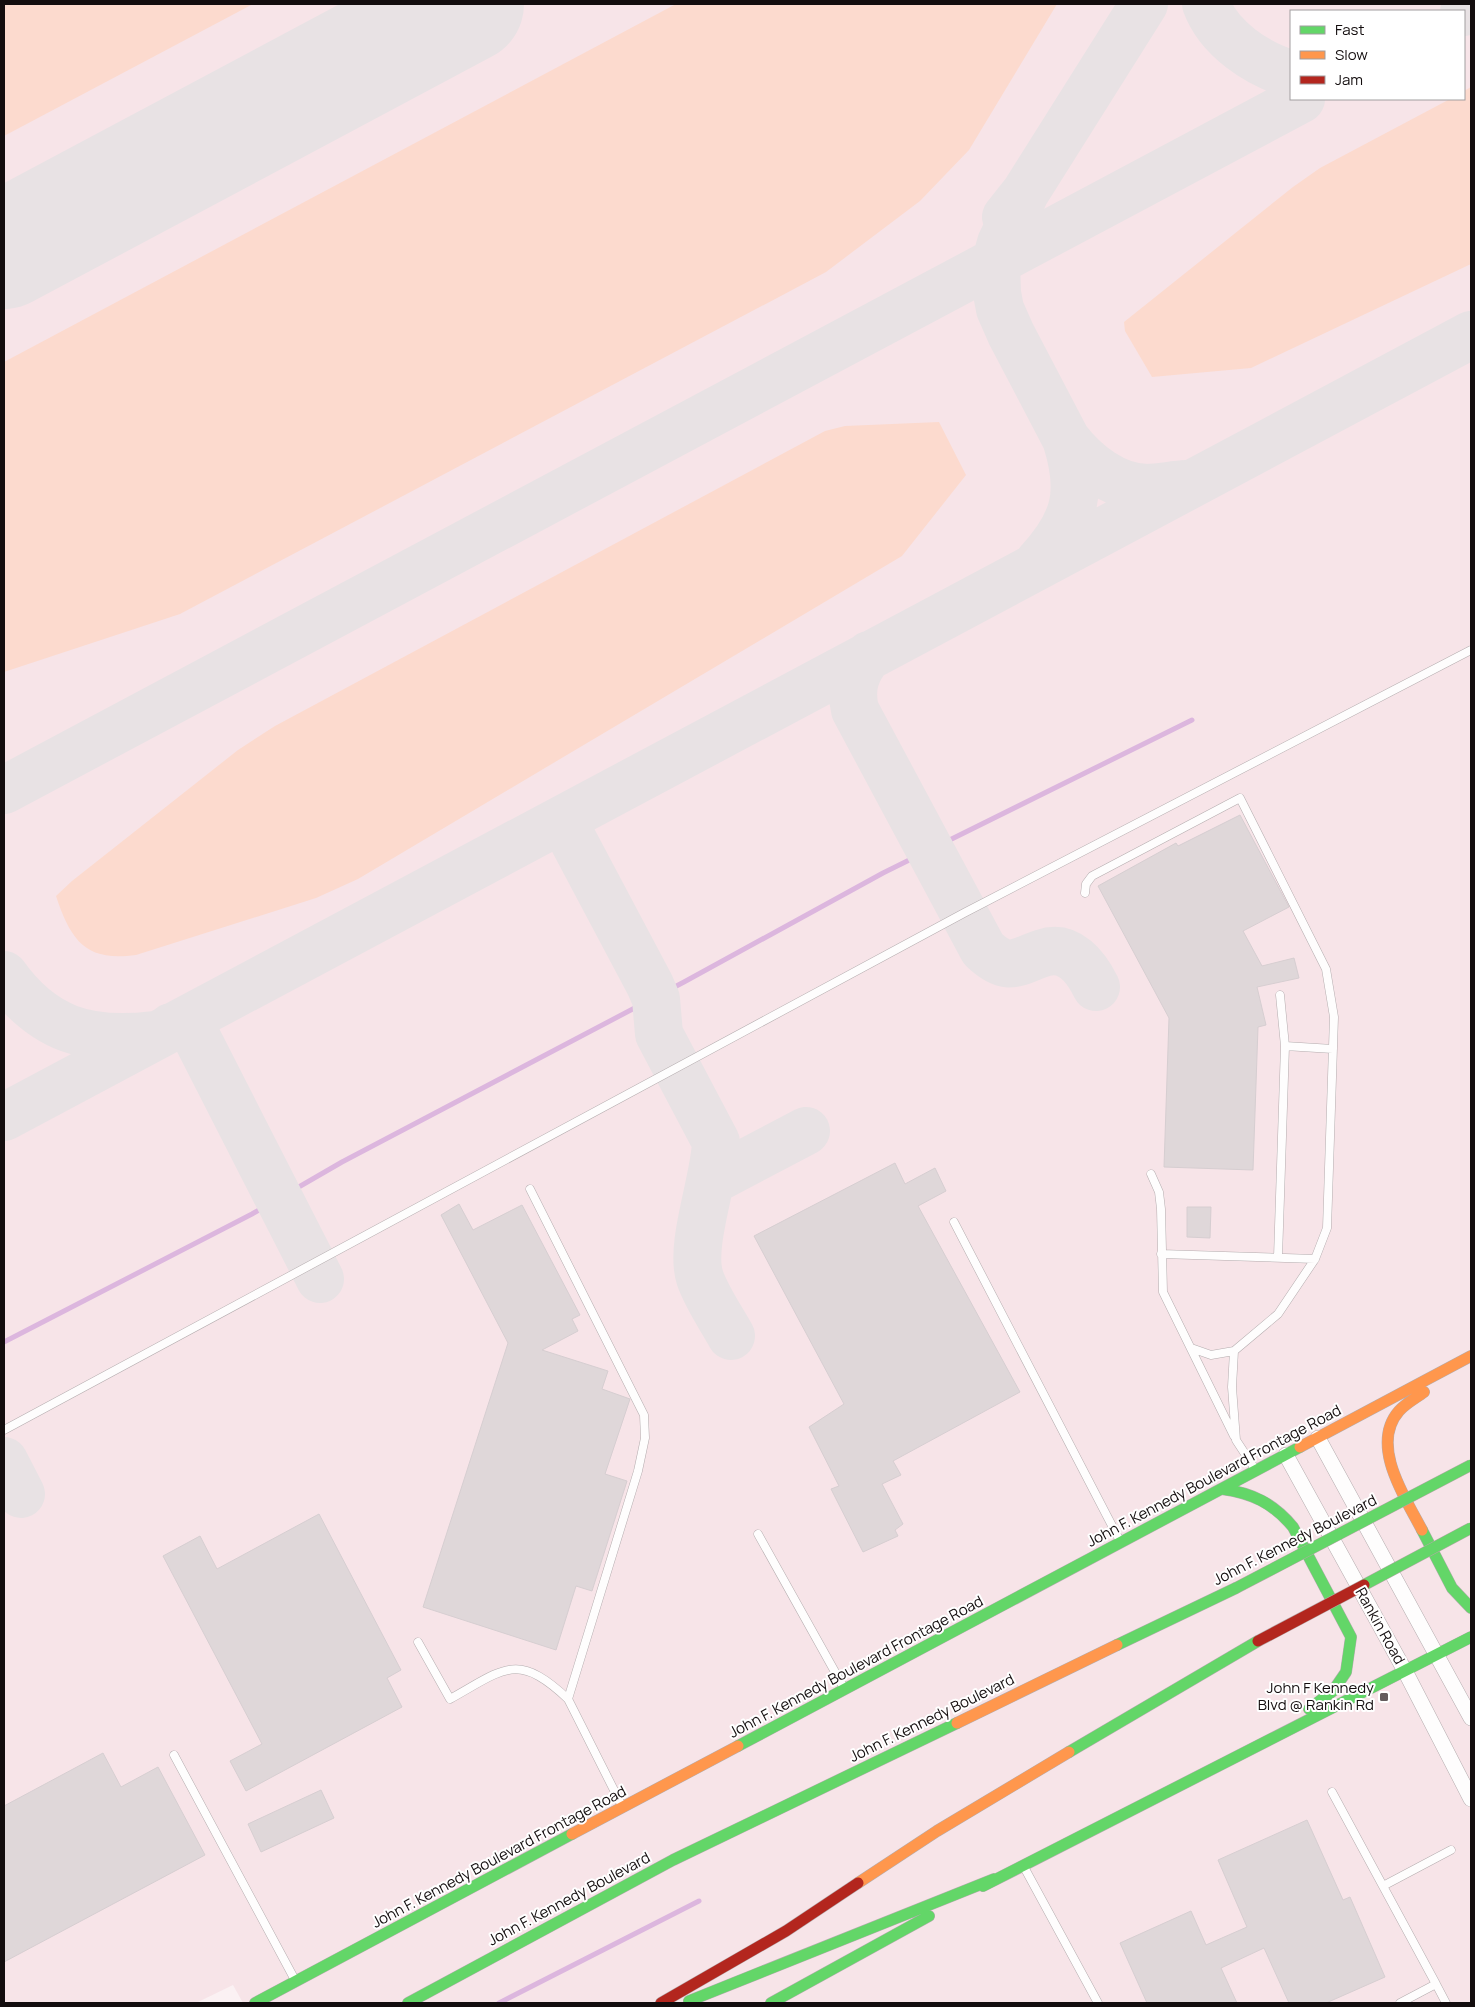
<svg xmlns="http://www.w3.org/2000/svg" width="1475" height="2007" font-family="Manrope,sans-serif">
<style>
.built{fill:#f7e4e8;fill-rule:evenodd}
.green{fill:#fcdace}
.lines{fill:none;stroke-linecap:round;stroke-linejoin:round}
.stream{stroke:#dcb6de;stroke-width:5}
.taxiway{stroke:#e8e2e4;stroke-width:48}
.runway{stroke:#e8e2e4;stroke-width:118}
.building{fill:#dfd7d9;stroke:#d6ced1}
.lane-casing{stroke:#b4acae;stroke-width:9}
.street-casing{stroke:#b4acae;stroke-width:16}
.fast-casing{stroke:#b4acae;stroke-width:12}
.slow-casing{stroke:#b4acae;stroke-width:12}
.jam-casing{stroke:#b4acae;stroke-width:12}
.lane{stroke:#fefdfd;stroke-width:8}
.street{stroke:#fefdfd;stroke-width:15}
.fast{stroke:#63d668;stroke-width:11}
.slow{stroke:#ff974d;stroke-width:11}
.jam{stroke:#b3261e;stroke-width:11}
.fast-bridge-casing{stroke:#b5a7a7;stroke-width:12;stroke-linecap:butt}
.jam-bridge-casing{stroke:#b5a7a7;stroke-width:12;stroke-linecap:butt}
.fast-bridge{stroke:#63d668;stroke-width:11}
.jam-bridge{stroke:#b3261e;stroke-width:11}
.poi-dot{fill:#645d5e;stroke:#fff;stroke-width:2}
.labels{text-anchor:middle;stroke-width:4;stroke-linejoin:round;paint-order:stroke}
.street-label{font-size:15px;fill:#130d0e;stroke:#fff}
.poi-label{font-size:15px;fill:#130d0e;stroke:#fff;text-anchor:end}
</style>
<rect width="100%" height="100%" fill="#fbf1f3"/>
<!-- built -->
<path class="built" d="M 4,4 L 1471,4 L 1471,2003 L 243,2003 L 233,1985 L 196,2003 L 4,2003 ZM 1291,11 L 1464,11 L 1464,99 L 1291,99 Z"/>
<!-- green -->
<path class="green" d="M 4,4 L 253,4 L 4,136 Z
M 676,4 L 1057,4 L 969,150 L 920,201 L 826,272 L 180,614 L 4,672 L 4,362 Z
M 1471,87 L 1471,264 L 1251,368 L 1152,377 L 1125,331 L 1124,322 L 1293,187 L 1320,168 L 1450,99 L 1464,99 L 1464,91 Z
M 939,422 L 966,475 L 902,556 L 358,879 L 316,898 L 136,955 C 86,962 71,941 56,896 L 72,881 L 238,750 L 275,726 L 825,431 L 845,426 Z"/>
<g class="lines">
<!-- stream -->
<path class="stream" d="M 4,1342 L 252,1214 L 342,1162 L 684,982 L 883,873 L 1192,720
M 499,2003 L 699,1901"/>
<!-- taxiway -->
<path class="taxiway" d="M 1206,4 C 1219,39 1257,64 1291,74
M 1464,12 L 1471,8
M 1025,193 L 1001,243 L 996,261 L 997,293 L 1000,309 L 1011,334 L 1066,439 C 1085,464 1115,488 1148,488 C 1161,487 1174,485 1187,484
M 1006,217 L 1025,193 L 1144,4
M 1038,563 C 1076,522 1083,492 1066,439
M 869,655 C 855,672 850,688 855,710 L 983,949 C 1008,973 1016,962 1043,953 C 1069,944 1086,967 1096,987
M 4,790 L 1301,99
M 578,811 C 571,820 568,826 572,838 L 650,985 L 656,999 L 659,1034 L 716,1142 C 715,1180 689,1245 700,1278 C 707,1298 721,1318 731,1336
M 4,975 C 43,1030 89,1043 154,1035
M 171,1027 C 183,1028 190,1029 197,1038 L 320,1279
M 4,1117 L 1471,335
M 711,1181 L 806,1131
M 4,1461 L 21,1494"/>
<!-- runway -->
<path class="runway" d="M 4,250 L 465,4"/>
</g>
<!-- building -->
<path class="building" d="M 1240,815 L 1289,907 L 1243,931 L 1262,966 L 1294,958 L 1299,978 L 1257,987 L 1266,1025 L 1258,1027 L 1253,1170 L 1164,1167 L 1169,1018 L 1098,886 L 1176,843 L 1178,846 Z
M 895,1163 L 905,1184 L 935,1168 L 946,1191 L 918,1206 L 1020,1392 L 893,1461 L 901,1475 L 882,1484 L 903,1524 L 895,1530 L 898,1536 L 863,1552 L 831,1489 L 839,1486 L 809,1427 L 844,1404 L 754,1236 Z
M 459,1204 L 473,1230 L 522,1205 L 580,1315 L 572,1319 L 578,1331 L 542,1350 L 608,1371 L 602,1389 L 630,1399 L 605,1474 L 627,1481 L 592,1591 L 576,1586 L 556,1650 L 423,1607 L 508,1343 L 441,1215 Z
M 1187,1207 L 1211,1207 L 1210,1238 L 1187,1237 Z
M 319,1514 L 401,1670 L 387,1678 L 402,1707 L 246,1791 L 230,1761 L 262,1744 L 163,1556 L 200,1536 L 217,1569 Z
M 103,1753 L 121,1787 L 158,1767 L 205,1855 L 4,1962 L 4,1806 Z
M 321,1790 L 334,1818 L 261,1852 L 248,1824 Z
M 1307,1820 L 1343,1900 L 1350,1897 L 1385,1977 L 1326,2003 L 1289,2003 L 1264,1948 L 1221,1968 L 1237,2003 L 1147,2003 L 1120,1943 L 1191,1911 L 1206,1945 L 1247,1927 L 1218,1860 Z"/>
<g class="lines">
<!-- lane casing -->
<g class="lane-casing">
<path id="lane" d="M 1085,893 L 1086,884 L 1092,876 L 1240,798 L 1326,969 L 1334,1017 L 1327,1228 L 1315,1259 L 1278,1314 L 1234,1351 L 1232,1387 L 1236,1440 L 1255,1469
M 1285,1046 L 1333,1049
M 1151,1174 L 1159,1192 L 1161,1209 L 1163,1292 L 1234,1436
M 530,1189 L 644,1415 L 645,1438 L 638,1471 L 568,1699 L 622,1806
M 954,1222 L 1120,1541
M 1161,1254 L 1315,1259
M 1278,1257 L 1285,1046 L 1280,995
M 1191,1348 L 1211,1355 L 1234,1351
M 4,1430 L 964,913 L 1471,650
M 758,1534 L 844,1688
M 418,1642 L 450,1699 C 504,1669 517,1651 568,1699
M 174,1755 L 295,1980
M 1332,1792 L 1436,1984 L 1400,2003
M 1024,1867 L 1098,2003
M 1383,1886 L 1451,1850
M 1436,1984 L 1446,2003"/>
</g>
<!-- street casing -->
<g class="street-casing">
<path id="street" d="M 1318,1438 L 1471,1718
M 1286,1455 L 1405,1671 L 1471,1799"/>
</g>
<!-- fast casing -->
<g class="fast-casing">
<path id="fast" d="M 1222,1489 C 1252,1493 1273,1503 1293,1527 L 1351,1637 L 1346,1672 L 1333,1691 L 1309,1709
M 1422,1530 L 1452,1588 L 1471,1608
M 1117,1645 L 1236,1588
M 738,1746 L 1300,1447
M 1069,1752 L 1258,1641
M 983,1886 L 1471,1637
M 689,2001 L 994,1879
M 255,2003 L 572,1834
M 408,2003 L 673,1860 L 957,1723
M 771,2003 L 929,1916"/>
</g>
<!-- slow casing -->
<g class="slow-casing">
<path id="slow" d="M 1300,1447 L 1471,1356
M 1422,1530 C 1406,1499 1369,1445 1399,1411 C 1406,1403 1416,1398 1424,1392
M 957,1723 L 1117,1645
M 572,1834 L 738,1746
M 858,1883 L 937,1831 L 1069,1752"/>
</g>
<!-- jam casing -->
<g class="jam-casing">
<path id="jam" d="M 661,2003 L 786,1931 L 858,1883"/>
</g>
<!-- lane -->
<use href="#lane" class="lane"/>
<!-- street -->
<use href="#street" class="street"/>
<!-- fast -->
<use href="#fast" class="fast"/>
<!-- slow -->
<use href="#slow" class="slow"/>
<!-- jam -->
<use href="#jam" class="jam"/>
<!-- fast-bridge casing -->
<g class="fast-bridge-casing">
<path id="fast-bridge" d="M 1364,1585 L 1471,1528
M 1236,1588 L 1471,1465"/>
</g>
<!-- jam-bridge casing -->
<g class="jam-bridge-casing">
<path id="jam-bridge" d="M 1258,1641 L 1364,1585"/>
</g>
<!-- fast-bridge -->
<use href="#fast-bridge" class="fast-bridge"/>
<!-- jam-bridge -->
<use href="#jam-bridge" class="jam-bridge"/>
</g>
<!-- markers -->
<rect class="poi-dot" x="1379" y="1692" width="10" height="10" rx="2.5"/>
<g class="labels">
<!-- street labels -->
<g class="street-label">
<text transform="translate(1214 1476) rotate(-28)" y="5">John F. Kennedy Boulevard Frontage Road</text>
<text transform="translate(1295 1540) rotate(-27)" y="5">John F. Kennedy Boulevard</text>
<text transform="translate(1380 1626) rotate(61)" y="5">Rankin Road</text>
<text transform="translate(856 1667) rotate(-28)" y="5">John F. Kennedy Boulevard Frontage Road</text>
<text transform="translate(932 1718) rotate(-26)" y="5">John F. Kennedy Boulevard</text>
<text transform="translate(499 1857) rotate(-28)" y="5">John F. Kennedy Boulevard Frontage Road</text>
<text transform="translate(569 1899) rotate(-28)" y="5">John F. Kennedy Boulevard</text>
</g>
<!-- poi labels -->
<g class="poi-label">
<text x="1374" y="1693">John F Kennedy<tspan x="1374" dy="17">Blvd @ Rankin Rd</tspan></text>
</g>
</g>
<!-- border -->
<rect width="1475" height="2007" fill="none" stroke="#130d0e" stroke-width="10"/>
<!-- legend -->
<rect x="1290" y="10" width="175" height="90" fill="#ffffff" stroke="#a19e9f"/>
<rect x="1300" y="26" width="25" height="8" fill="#63d668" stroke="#a19e9f"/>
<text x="1335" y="35" font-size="15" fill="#130d0e">Fast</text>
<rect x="1300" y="51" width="25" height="8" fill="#ff974d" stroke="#a19e9f"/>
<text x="1335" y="60" font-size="15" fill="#130d0e">Slow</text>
<rect x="1300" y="76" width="25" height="8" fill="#b3261e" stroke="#a19e9f"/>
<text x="1335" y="85" font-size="15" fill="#130d0e">Jam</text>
</svg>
